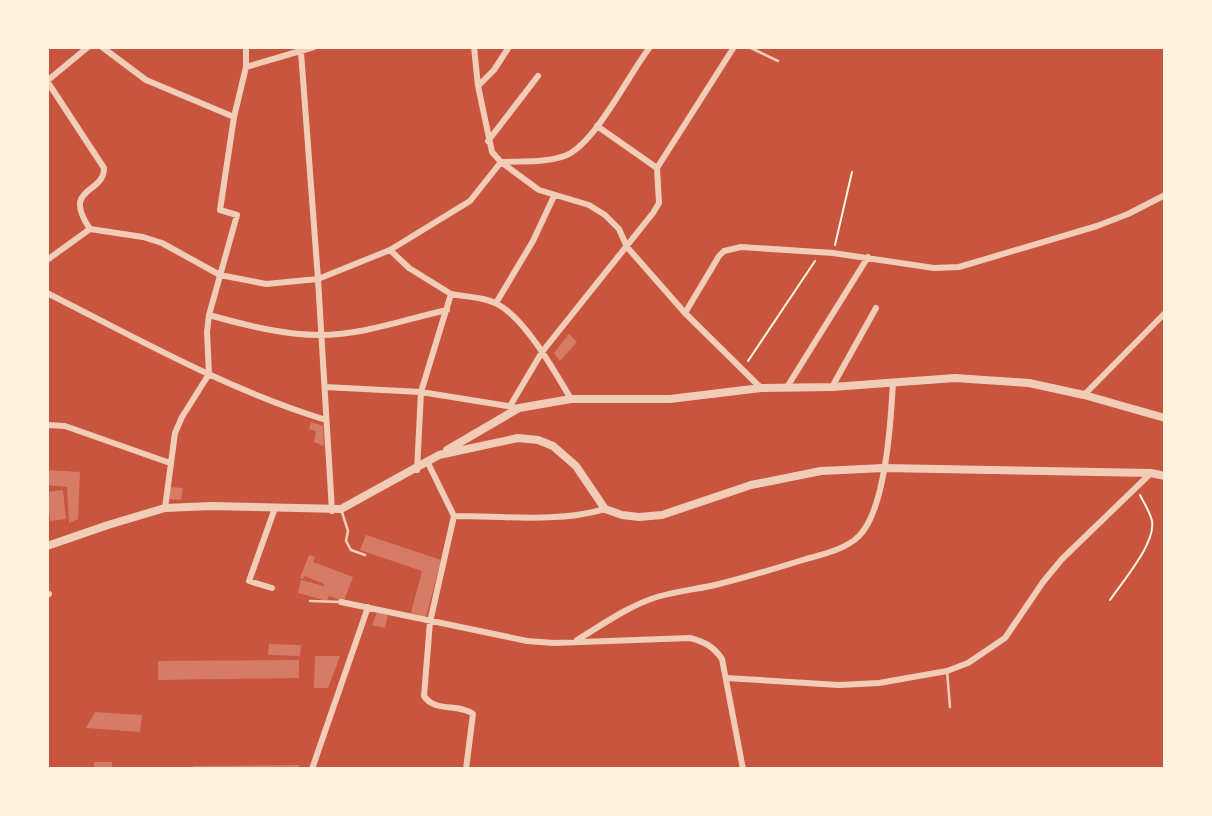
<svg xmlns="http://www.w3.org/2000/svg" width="1212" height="816" font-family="'Roboto Serif',serif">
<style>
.building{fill:#d67c66}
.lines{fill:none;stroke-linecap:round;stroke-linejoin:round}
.path{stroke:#fff3e0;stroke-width:2}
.service{stroke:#f1ccb7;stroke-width:2.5}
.minor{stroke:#f1ccb7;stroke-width:6}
.tertiary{stroke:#f1ccb7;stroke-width:8}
</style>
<rect width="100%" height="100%" fill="#c8553d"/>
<!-- building -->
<path class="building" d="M 569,334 L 577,342 L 560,361 L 554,353 Z
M 311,422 L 323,426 L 324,446 L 314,442 L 316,431 L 309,429 Z
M 47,470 L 80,472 L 78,519 L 69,523 L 67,487 L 47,485 Z
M 171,487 L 183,488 L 181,500 L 169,499 Z
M 63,490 L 66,519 L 50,521 L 47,492 Z
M 366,535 L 441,560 L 426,617 L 411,613 L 422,571 L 360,550 Z
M 309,555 L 315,557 L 313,562 L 353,577 L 344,601 L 329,596 L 327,601 L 298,593 L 301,580 L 324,586 L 324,584 L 305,576 L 303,579 L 300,578 Z
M 377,612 L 388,614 L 385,628 L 372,625 Z
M 269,644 L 301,645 L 300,656 L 268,655 Z
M 315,656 L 340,656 L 328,688 L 314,688 Z
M 299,660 L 299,678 L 158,680 L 158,661 Z
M 95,712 L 142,715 L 140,732 L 86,728 Z
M 94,762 L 112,762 L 112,769 L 94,769 Z
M 299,765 L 299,769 L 193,769 L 193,766 Z"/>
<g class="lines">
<!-- path -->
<path class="path" d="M 835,245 L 852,172
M 748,361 L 815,261
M 1110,600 C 1123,581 1156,543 1152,521 C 1150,512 1144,503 1140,495"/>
<!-- service -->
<path class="service" d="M 749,47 L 778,61
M 341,509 L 348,531 L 346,541 L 351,550 L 365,555
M 310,601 L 341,602
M 947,671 L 950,707"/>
<!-- minor -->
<path class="minor" d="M 88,47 L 47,81 L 104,168 C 104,195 61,186 90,229
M 102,47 L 146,80 L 234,117
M 474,47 L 478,86 L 492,152 L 501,162 L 539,190 L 589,205 L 605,215 L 619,229 L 627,247 L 685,313 L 761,388
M 301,52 L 318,279 L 332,511
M 246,67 L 314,47
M 478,86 L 494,70 L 509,47
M 597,126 L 657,168
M 488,141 L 538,76
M 501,162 C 522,161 548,163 567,155 C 596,142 629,74 650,47
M 90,229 L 143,237 L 162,243 L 220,275 L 266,284 L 318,279 L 390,250 L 470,201 L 501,162
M 390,250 L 409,268 L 451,294 L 421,392 L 417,470
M 47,260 L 90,229
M 47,293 C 138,339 228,390 326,420
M 451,294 C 466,297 486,297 499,305 C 526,320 555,372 571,399
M 496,303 L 533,241 L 554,196
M 685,313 L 719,256 L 724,251 L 741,247 L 833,253 L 934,268 L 959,267 L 1097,226 L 1128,214 L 1165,195
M 209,315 C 245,325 283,335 320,335 C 363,335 406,319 447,310
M 325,387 L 421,392 L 514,407
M 787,387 L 868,257
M 832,387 L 876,308
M 1084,395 L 1165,313
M 510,406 L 542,352 L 653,213 L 659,203 L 657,168 L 734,47
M 47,425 L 65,426 L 170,463
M 428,463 L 454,516 L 430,622 L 424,696 C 435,713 459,703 473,714 L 466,769
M 165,508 L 175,433 L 182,417 L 209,374 L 207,332 L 209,315 L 237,215 L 220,210 L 234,117 L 246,67 L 246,47
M 454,516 C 504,516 557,523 605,509
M 272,588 L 249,581 L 275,508
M 47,593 L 49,594
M 341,602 L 527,641 L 554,643 L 690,638 C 705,642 713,646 722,659 L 743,769
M 577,640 C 602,625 628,606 657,597 C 677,591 699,589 719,584 C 748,577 777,568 806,559 C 824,554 846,549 859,536 C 886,509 891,419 893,382
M 726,678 L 839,685 L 879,683 L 947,671 L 968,663 L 1005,638 L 1043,582 L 1062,559 L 1151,473
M 312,769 L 368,607"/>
<!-- tertiary -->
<path class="tertiary" d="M 447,450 L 519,408 L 571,399 L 670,399 L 761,388 L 832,387 L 955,378 L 1029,383 L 1084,395 L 1165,418
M 47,546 L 108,525 L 165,508 L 211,506 L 341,509 L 439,455 L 518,438 L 538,440 L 553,446 L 576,466 L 605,509 L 622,515 L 639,517 L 662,515 L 751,485 L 821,471 L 884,468 L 1151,473 L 1165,476"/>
</g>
<!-- border -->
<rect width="1212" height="816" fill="none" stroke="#fff3e0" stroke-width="98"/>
</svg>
